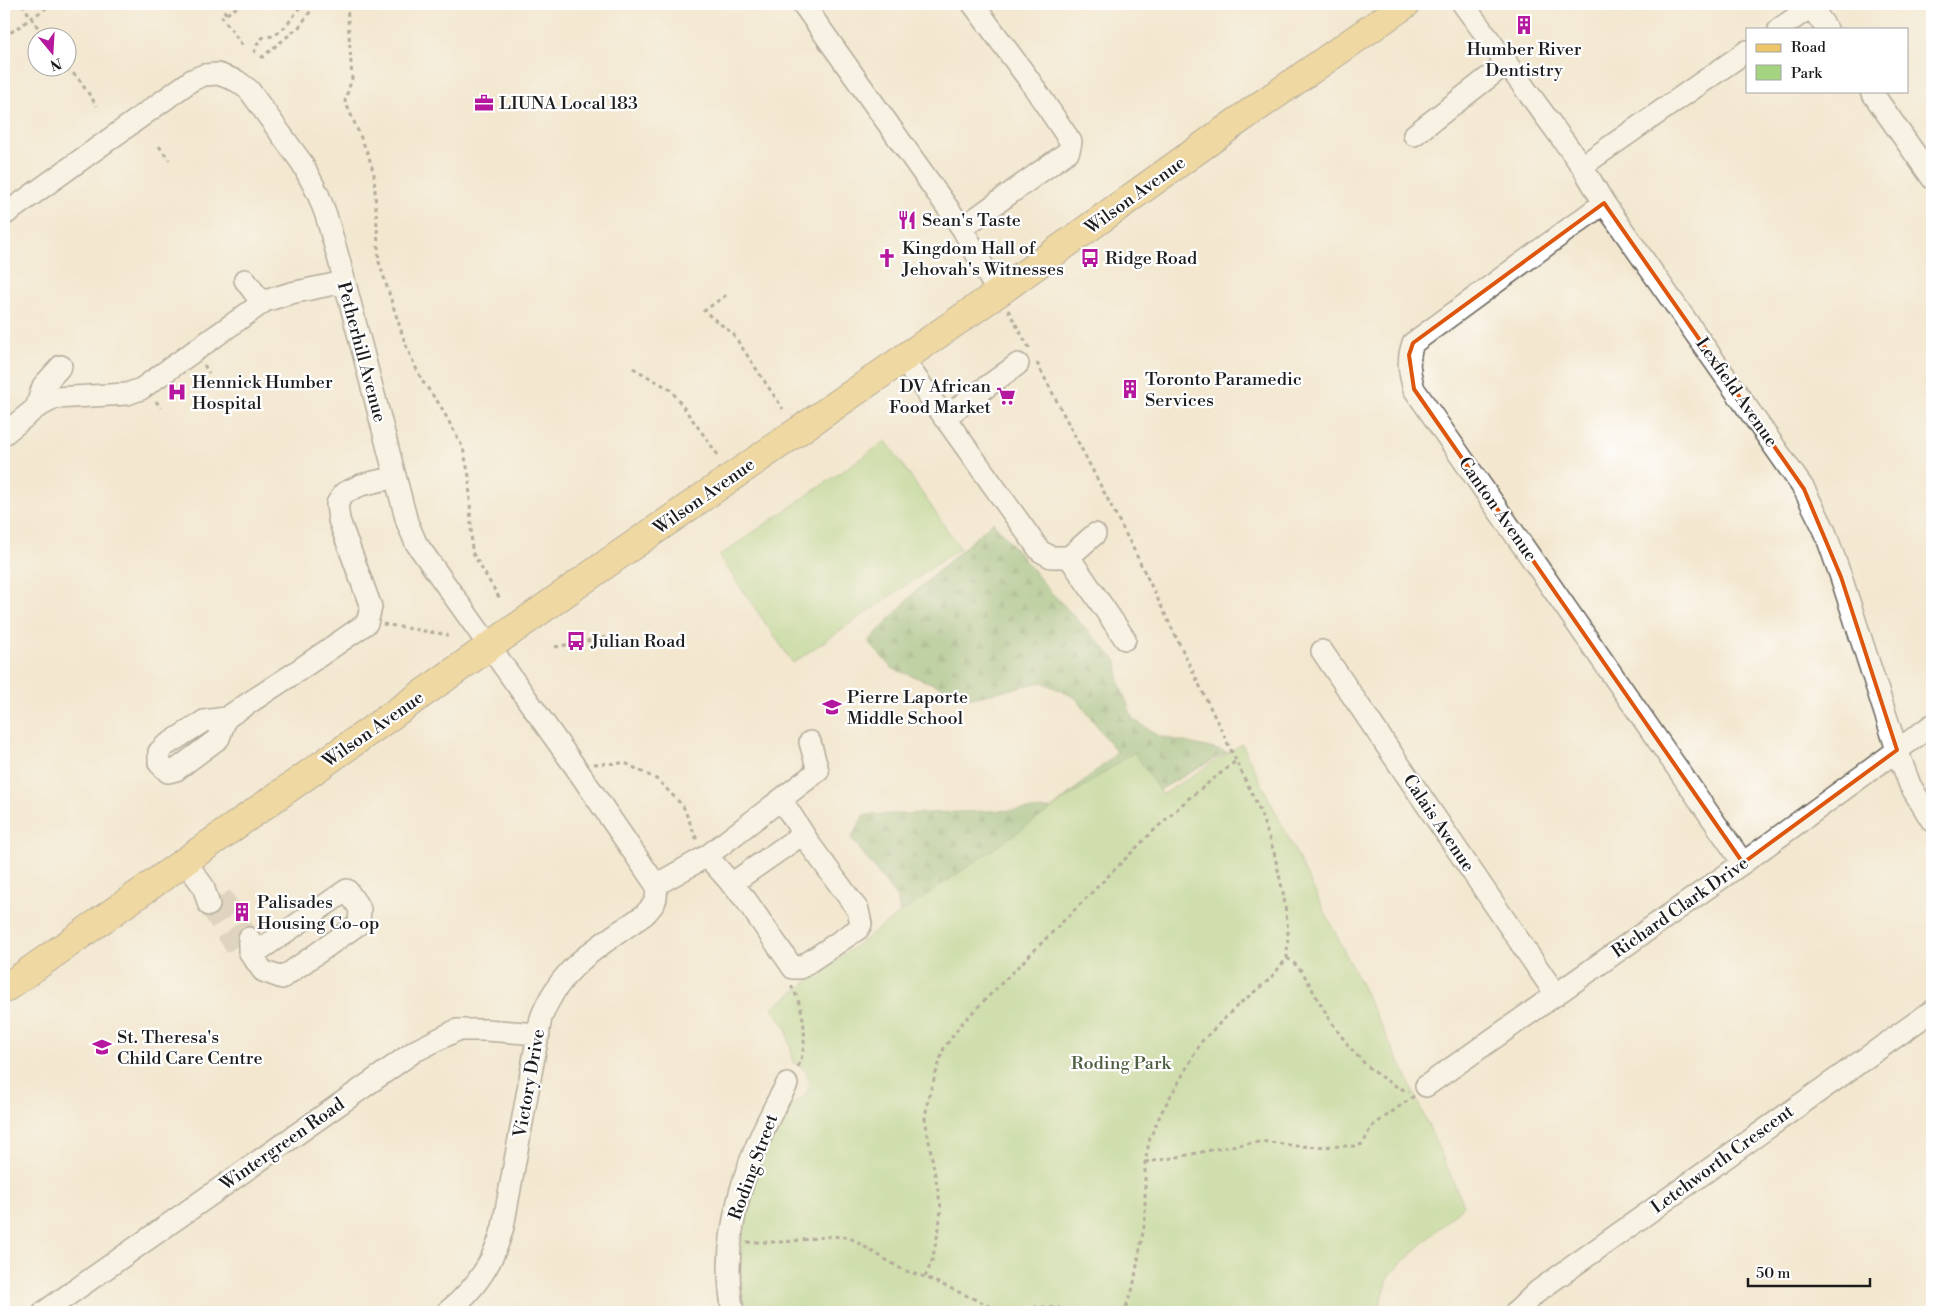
<svg xmlns="http://www.w3.org/2000/svg" width="1936" height="1316" font-family="'Libre Bodoni',serif">
<style>
.forest{fill:url(#forest-firs);stroke:#506846}
.park{fill:#a4d381;stroke:#60784e}
.lines{fill:none;stroke-linecap:round;stroke-linejoin:round}
.minor-tunnel{stroke:#c8beab;stroke-width:21;stroke-dasharray:21 11;stroke-linecap:butt}
.minor-casing{stroke:#67635b;stroke-width:24}
.major-casing{stroke:#67635b;stroke-width:30}
.path{stroke:#67635b;stroke-width:3;stroke-dasharray:4 4;stroke-linecap:butt}
.minor{stroke:#fff;stroke-width:21}
.major{stroke:#ecc569;stroke-width:28}
.marked{fill:none;stroke:#de560d;stroke-width:4;stroke-linejoin:round}
.labels{text-anchor:middle;stroke-width:4.5;stroke-linejoin:round;paint-order:stroke}
.poi-label{font-size:18px;fill:#1c1c1c;stroke:#fff;text-anchor:start}
.street-label{font-size:18px;fill:#1c1c1c;stroke:#fff}
.park-label{font-size:18px;fill:#4c5c3f;stroke:#fff}
</style>
<defs>
<pattern id="forest-firs" width="22" height="20" patternUnits="userSpaceOnUse" patternTransform="scale(1.25)"><rect width="22" height="20" fill="#83b56f"/><path d="M5 1l3.5 6h-7zM16 11l3.5 6h-7z" fill="#6a925a"/></pattern>
</defs>
<rect width="100%" height="100%" fill="#fff"/>
<filter id="ink" filterUnits="userSpaceOnUse"><feTurbulence type="fractalNoise" baseFrequency=".02" numOctaves="2"/><feDisplacementMap in="SourceGraphic" scale="10" xChannelSelector="R" yChannelSelector="G"/><feConvolveMatrix kernelMatrix="1 2 1 2 8 2 1 2 1" color-interpolation-filters="sRGB"/></filter>
<filter id="wash" filterUnits="userSpaceOnUse"><feTurbulence type="fractalNoise" baseFrequency=".0096" numOctaves="4" result="noise"/><feDisplacementMap in="SourceGraphic" scale="20" xChannelSelector="R" yChannelSelector="G"/><feGaussianBlur stdDeviation="1.12" result="paint"/><feColorMatrix in="noise" values="0 0 0 0 0 0 0 0 0 0 0 0 0 0 0 0 0 1.4 0 .05"/><feComposite in="paint" operator="in"/></filter>
<g filter="url(#wash)">
<rect width="100%" height="100%" fill="#f3e7cf"/>
<!-- forest -->
<path class="forest" d="M 993,522 L 1051,592 L 1117,661 L 1119,682 L 1133,719 L 1159,736 L 1227,752 L 1154,793 L 900,917 L 898,899 L 851,838 L 864,815 L 1052,809 L 1117,753 L 1076,698 L 1042,682 L 972,698 L 893,669 L 868,642 L 917,590 Z"/>
<!-- park -->
<path class="park" d="M 886,441 L 960,548 L 793,663 L 719,556 Z
M 1242,744 L 1407,1078 L 1464,1205 L 1388,1276 L 1386,1287 L 1376,1312 L 744,1312 C 734,1238 746,1191 780,1125 C 783,1119 785,1112 789,1108 C 795,1101 805,1099 808,1090 C 811,1077 806,1068 794,1063 L 786,1027 L 772,1008 L 889,921 L 1134,752 L 1162,795 Z"/>
</g>
<g filter="url(#ink)">
<g class="lines">
<!-- minor-tunnel -->
<path class="minor-tunnel" d="M 221,896 L 249,938
M 209,905 L 236,947"/>
<!-- minor casing -->
<g class="minor-casing">
<path id="minor" d="M 803,4 L 962,228 L 998,293
M 1463,4 L 1582,166 L 1604,203 L 1804,489 L 1824,529 L 1841,577 L 1897,750 L 1910,785 L 1932,821
M 1811,7 L 1827,29
M 1779,29 L 1815,4
M 1871,91 L 1932,178
M 1414,135 L 1507,63
M 1582,166 L 1747,51
M 1604,203 L 1413,343 C 1407,360 1409,372 1414,389 L 1743,863
M 4,215 L 192,80 L 204,75 L 218,74 L 237,81 L 249,90 L 302,163 L 318,194 L 326,215 L 339,260 L 407,522 L 416,543 L 576,768 L 656,885 C 658,900 655,904 644,915 C 600,946 561,965 541,1018 L 503,1227 C 494,1262 475,1290 447,1312
M 962,228 L 1069,151 L 1071,142 L 1027,77 L 973,4
M 245,280 L 262,303
M 902,358 L 1040,551 L 1051,557 L 1069,557 L 1125,639
M 36,408 L 43,386 L 61,366
M 944,418 L 1018,364
M 4,434 L 36,408 L 55,398 L 127,394 L 141,389 L 265,301 L 291,293 L 344,282
M 1069,557 L 1095,534
M 1322,651 L 1556,995
M 226,718 L 219,738 L 176,770 L 168,772 L 159,763 L 159,752 L 165,746 L 204,721 L 226,718 L 296,672 L 367,623 L 371,607 L 339,520 L 337,504 L 344,493 L 361,485 L 395,477
M 707,856 L 746,900 L 793,968 L 800,968 L 858,929 L 861,924 L 858,910 L 811,846 L 781,799
M 185,861 L 203,886 L 209,905
M 731,884 L 803,834
M 656,885 L 707,856 L 818,771 L 810,742
M 249,938 L 249,951 L 263,971 L 282,978 L 359,924 L 360,909 L 347,890 L 252,955
M 1426,1086 L 1743,863 L 1932,725
M 44,1312 L 415,1051 L 457,1030 L 485,1030 L 539,1034
M 733,1312 C 718,1232 748,1153 787,1084
M 1516,1312 L 1538,1291 L 1932,1011"/>
</g>
<!-- major casing -->
<g class="major-casing">
<path id="major" d="M 4,989 L 619,555 L 998,293 L 1232,125 L 1406,4"/>
</g>
<!-- path -->
<path class="path" d="M 22,4 L 45,38
M 219,4 L 227,15
M 347,4 L 352,78 L 345,101 L 368,154 L 374,174 L 379,262 L 405,343 L 414,364 L 423,382 L 440,405 L 463,448 L 469,476 L 472,552 L 500,599
M 4,37 L 52,4
M 242,45 L 222,17 L 242,4
M 254,53 C 256,49 257,42 261,39 C 264,36 268,37 272,36 C 285,31 294,15 302,4
M 261,58 L 299,27 L 316,4
M 67,68 L 78,78 L 97,106
M 159,146 L 169,160
M 726,295 L 704,311 L 733,334 L 783,409
M 4,302 L 4,301
M 1008,310 L 1030,350
M 1037,363 L 1133,548 L 1258,806 L 1274,852 L 1284,897 L 1288,931 L 1287,958 L 1270,979 L 1237,1006 L 1202,1041 L 1161,1113 L 1150,1138 L 1145,1162 L 1145,1221 L 1133,1288 L 1124,1312
M 204,365 L 209,373
M 633,368 L 671,390 L 718,455
M 156,401 L 161,408
M 383,624 L 448,635
M 555,647 L 617,635
M 594,764 L 625,763 L 658,780 L 683,806 L 697,840
M 1287,958 C 1303,968 1308,982 1317,998 C 1339,1036 1365,1075 1409,1092
M 791,986 C 805,1006 810,1048 796,1070
M 1145,1162 C 1184,1158 1223,1145 1262,1142 C 1275,1141 1287,1146 1300,1146 C 1318,1147 1336,1146 1354,1146 L 1363,1144 L 1371,1127 L 1414,1096
M 747,1242 L 785,1242 L 833,1236 L 850,1238 L 903,1270 L 925,1277 L 990,1306 L 1002,1309 L 1019,1311 L 1036,1307 L 1056,1307 L 1072,1312
M 925,1277 L 932,1261 L 939,1228 L 941,1208 L 925,1119 L 928,1098 L 944,1048 L 963,1022 L 1149,835 L 1188,799 L 1236,761"/>
<!-- minor -->
<use href="#minor" class="minor"/>
<!-- major -->
<use href="#major" class="major"/>
</g>
</g>
<!-- marked area -->
<path d="M0 0H1936V1316H0ZM 1604,203 L 1804,489 L 1841,577 L 1897,750 L 1743,863 L 1414,389 L 1409,355 L 1413,343 Z" fill="#f3e7cf" fill-opacity=".55" fill-rule="evenodd"/>
<path class="marked" d="M 1604,203 L 1804,489 L 1841,577 L 1897,750 L 1743,863 L 1414,389 L 1409,355 L 1413,343 Z"/>
<!-- icons -->
<defs>
<g id="building-bare" transform="scale(1.5)"><path d="M-4-6H4V6H1V3H-1V6H-4ZM-2.5-4.3h1.7v1.8h-1.7ZM.8-4.3h1.7v1.8H.8ZM-2.5-1h1.7V.8h-1.7ZM.8-1h1.7V.8H.8Z" fill="#b5179e" stroke="#fff" stroke-width="2.5" paint-order="stroke"/></g>
<g id="office-bare" transform="scale(1.5)"><path d="M-6-3h4V-5.5h4V-3h4V5H-6ZM-1-4.5V-3h2v-1.5ZM-6 0V1H6V0Z" fill="#b5179e" stroke="#fff" stroke-width="2.5" paint-order="stroke"/></g>
<g id="restaurant-bare" transform="scale(1.5)"><path d="M-5-6h1v4h1v-4h1v4h1v-4h1v5L-1.5 .5V6h-2V.5L-5-1ZM5-6V6H3V1.5H1.5Q1.5-4 5-6Z" fill="#b5179e" stroke="#fff" stroke-width="2.5" paint-order="stroke"/></g>
<g id="church-bare" transform="scale(1.5)"><path d="M-1.2-6h2.4v3.5h3.3v2.4h-3.3V6h-2.4V-.1h-3.3v-2.4h3.3Z" fill="#b5179e" stroke="#fff" stroke-width="2.5" paint-order="stroke"/></g>
<g id="bus-bare" transform="scale(1.5)"><path d="M-5-6H5V4H4V6H2V4H-2V6H-4V4H-5ZM-3.5-4V0h7V-4ZM-3.5 1.2v1.5H-2V1.2ZM2 1.2v1.5H3.5V1.2Z" fill="#b5179e" stroke="#fff" stroke-width="2.5" paint-order="stroke"/></g>
<g id="hospital-bare" transform="scale(1.5)"><path d="M-5-5h3v3.5h4V-5h3V5h-3V1.5h-4V5h-3Z" fill="#b5179e" stroke="#fff" stroke-width="2.5" paint-order="stroke"/></g>
<g id="supermarket-bare" transform="scale(1.5)"><path d="M-6-5.5h2.5l.6 2H6L4.5 2H-2.5L-4.4-4H-6ZM-1.5 3.2a1.3 1.3 0 1 0 .1 0ZM3 3.2a1.3 1.3 0 1 0 .1 0Z" fill="#b5179e" stroke="#fff" stroke-width="2.5" paint-order="stroke"/></g>
<g id="school-bare" transform="scale(1.5)"><path d="M0-5L7-2L0 1L-7-2ZM-4 1L0 2.5L4 1V4Q0 6-4 4Z" fill="#b5179e" stroke="#fff" stroke-width="2.5" paint-order="stroke"/></g>
</defs>
<g fill-rule="evenodd">
<use href="#building-bare" x="1524" y="25"/>
<use href="#office-bare" x="484" y="103"/>
<use href="#restaurant-bare" x="907" y="220"/>
<use href="#church-bare" x="887" y="258"/>
<use href="#bus-bare" x="1090" y="258"/>
<use href="#building-bare" x="1130" y="389"/>
<use href="#hospital-bare" x="177" y="392"/>
<use href="#supermarket-bare" x="1006" y="396"/>
<use href="#bus-bare" x="576" y="641"/>
<use href="#school-bare" x="832" y="707"/>
<use href="#building-bare" x="242" y="912"/>
<use href="#school-bare" x="102" y="1047"/>
</g>
<g class="labels">
<!-- poi labels -->
<g class="poi-label">
<text x="1524" y="55" text-anchor="middle">Humber River<tspan x="1524" dy="21">Dentistry</tspan></text>
<text x="499" y="109">LIUNA Local 183</text>
<text x="922" y="226">Sean's Taste</text>
<text x="902" y="254">Kingdom Hall of<tspan x="902" dy="21">Jehovah's Witnesses</tspan></text>
<text x="1105" y="264">Ridge Road</text>
<text x="1145" y="385">Toronto Paramedic<tspan x="1145" dy="21">Services</tspan></text>
<text x="192" y="388">Hennick Humber<tspan x="192" dy="21">Hospital</tspan></text>
<text x="991" y="392" text-anchor="end">DV African<tspan x="991" dy="21">Food Market</tspan></text>
<text x="591" y="647">Julian Road</text>
<text x="847" y="703">Pierre Laporte<tspan x="847" dy="21">Middle School</tspan></text>
<text x="257" y="908">Palisades<tspan x="257" dy="21">Housing Co-op</tspan></text>
<text x="117" y="1043">St. Theresa's<tspan x="117" dy="21">Child Care Centre</tspan></text>
</g>
<!-- street labels -->
<g class="street-label">
<text transform="translate(1135 195) rotate(-36)" y="6">Wilson Avenue</text>
<text transform="translate(362 352) rotate(75)" y="6">Petherhill Avenue</text>
<text transform="translate(1737 392) rotate(55)" y="6">Lexfield Avenue</text>
<text transform="translate(704 496) rotate(-35)" y="6">Wilson Avenue</text>
<text transform="translate(1498 509) rotate(55)" y="6">Canton Avenue</text>
<text transform="translate(373 729) rotate(-35)" y="6">Wilson Avenue</text>
<text transform="translate(1439 823) rotate(56)" y="6">Calais Avenue</text>
<text transform="translate(1680 907) rotate(-35)" y="6">Richard Clark Drive</text>
<text transform="translate(529 1083) rotate(-80)" y="6">Victory Drive</text>
<text transform="translate(282 1144) rotate(-35)" y="6">Wintergreen Road</text>
<text transform="translate(1722 1159) rotate(-36)" y="6">Letchworth Crescent</text>
<text transform="translate(753 1167) rotate(-70)" y="6">Roding Street</text>
</g>
<!-- park labels -->
<g class="park-label">
<text x="1121" y="1069">Roding Park</text>
</g>
</g>
<!-- margin -->
<rect width="1936" height="1316" fill="none" stroke="#fff" stroke-width="20"/>
<!-- legend -->
<rect x="1746" y="28" width="162" height="65" fill="#ffffff" stroke="#a4a4a4"/>
<rect x="1756" y="44" width="25" height="8" fill="#ecc569" stroke="#a4a4a4"/>
<text x="1791" y="52" font-size="15" fill="#1c1c1c">Road</text>
<rect x="1756" y="65" width="25" height="15" fill="#a4d381" stroke="#a4a4a4"/>
<text x="1791" y="78" font-size="15" fill="#1c1c1c">Park</text>
<!-- north arrow -->
<g transform="translate(52 52) rotate(162)"><circle r="24" fill="#ffffff" stroke="#a4a4a4"/>
<path d="M0-4L9 19L0 12L-9 19Z" fill="#b5179e"/>
<text y="-8" font-size="14" font-weight="bold" text-anchor="middle" fill="#1c1c1c">N</text>
</g>
<!-- scale -->
<path d="M1748 1278v8h122v-8" fill="none" stroke="#1c1c1c" stroke-width="2.5"/>
<text x="1756" y="1278" font-size="15" fill="#1c1c1c" stroke="#ffffff" stroke-width="4" paint-order="stroke">50 m</text>
</svg>
